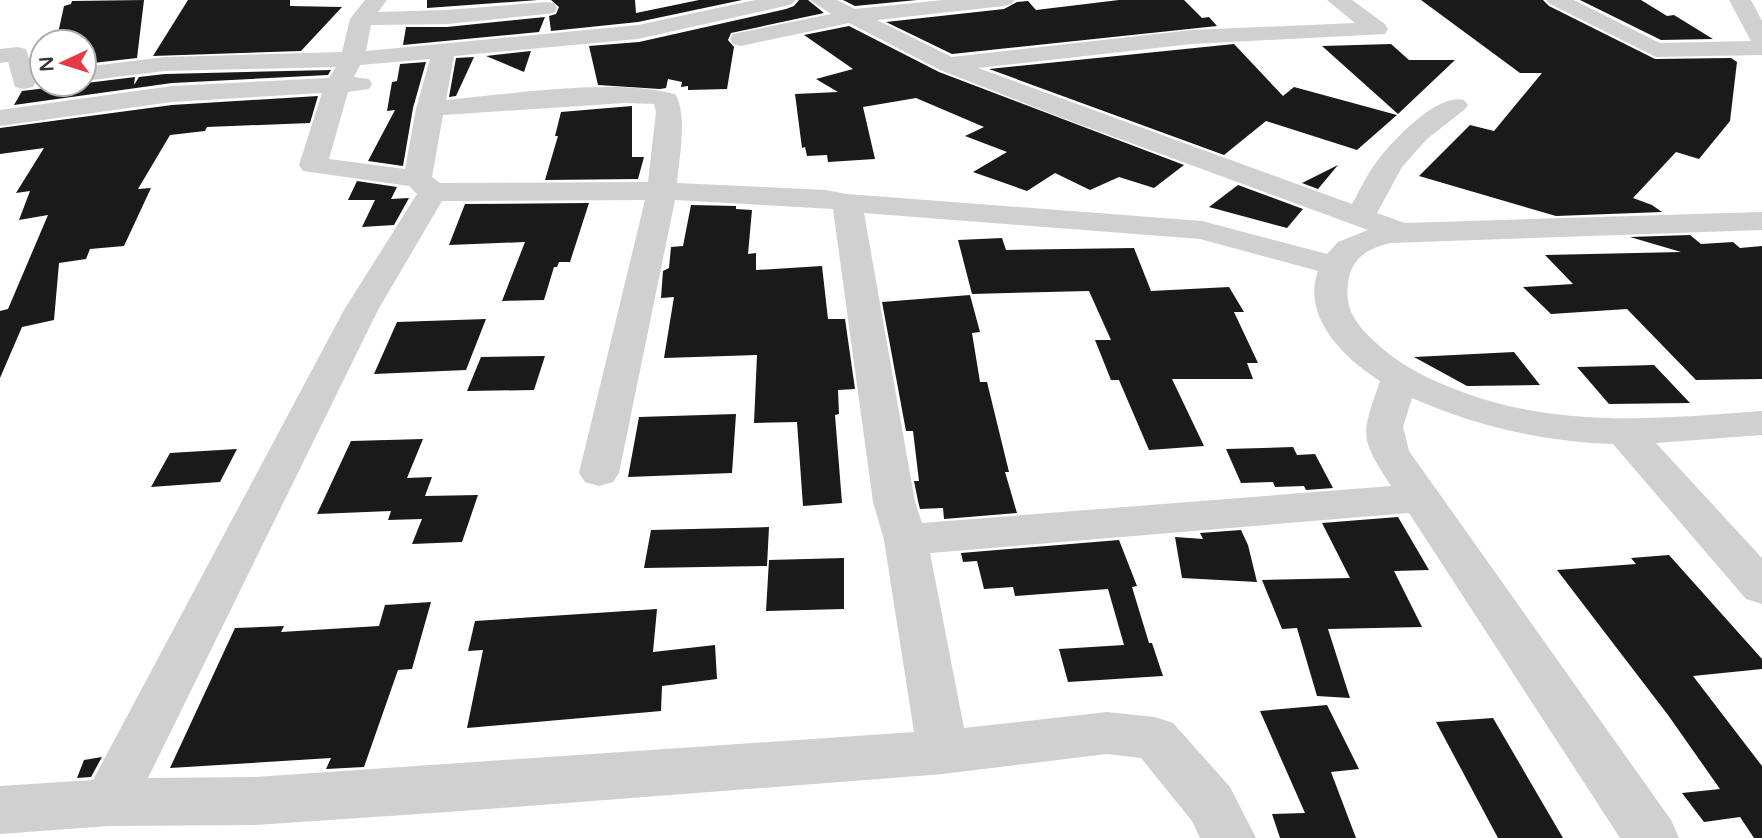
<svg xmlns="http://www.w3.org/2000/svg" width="1762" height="838" font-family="'Varela Round',sans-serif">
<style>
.building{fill:#1a1a1a}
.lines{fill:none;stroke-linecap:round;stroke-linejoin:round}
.minor{fill:#d0d0d0;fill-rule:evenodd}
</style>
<rect width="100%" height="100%" fill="#fff"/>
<!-- building -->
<path class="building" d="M 144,0 L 137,58 L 84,64 L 84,42 L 65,42 L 63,37 L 57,38 L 64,6 L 71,4 L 72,1 Z
M 188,0 L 290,0 L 290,6 L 342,7 L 301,51 L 153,56 Z
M 427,0 L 538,0 L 427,8 Z
M 551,0 L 635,0 L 636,13 L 699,0 L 742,0 L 638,22 L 551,31 L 549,16 L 556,14 L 559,7 Z
M 799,0 L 808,0 L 824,13 L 731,33 L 728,40 L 734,47 L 727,89 L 688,90 L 688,86 L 681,87 L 682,82 L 668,79 L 666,88 L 660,89 L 598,85 L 589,46 L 639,42 L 786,9 L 794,6 Z
M 843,0 L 917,0 L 855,6 Z
M 1119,0 L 1184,0 L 1202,18 L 1209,17 L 1217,26 L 952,54 L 886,22 L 1004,9 L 1017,2 L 1028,1 L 1036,10 Z
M 1421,0 L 1543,0 L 1549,6 L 1655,59 L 1731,58 L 1737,62 L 1730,121 L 1699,159 L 1676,152 L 1633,198 L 1652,205 L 1662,212 L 1556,216 L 1419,176 L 1470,125 L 1494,131 L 1542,73 L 1520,73 Z
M 1580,0 L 1641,0 L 1667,16 L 1674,15 L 1713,39 L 1661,40 Z
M 545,17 L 539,32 L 403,45 L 406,27 L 447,27 Z
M 849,26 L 939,72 L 1184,165 L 1154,188 L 1119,177 L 1090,190 L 1055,173 L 1027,191 L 973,172 L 1007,152 L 965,136 L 984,127 L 916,98 L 863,107 L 875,159 L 828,162 L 827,155 L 807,156 L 805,147 L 802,148 L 795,94 L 838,92 L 816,79 L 853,69 L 804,35 Z
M 1234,44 L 1283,96 L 1294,87 L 1397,115 L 1357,150 L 1266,121 L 1224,155 L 989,69 Z
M 1391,44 L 1409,60 L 1455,60 L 1398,114 L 1322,46 Z
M 531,51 L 524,72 L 486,56 Z
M 474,57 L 456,96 L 449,97 L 456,58 Z
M 426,62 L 413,108 L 403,166 L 368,161 L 395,110 L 387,111 L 392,82 L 397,81 L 400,64 Z
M 331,70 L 328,75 L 172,83 L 14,105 L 22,91 L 135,77 L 134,85 L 139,77 L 165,74 Z
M 318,96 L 310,123 L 207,127 L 205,131 L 170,135 L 138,189 L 151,188 L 124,246 L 90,249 L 86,259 L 59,263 L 54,320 L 22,327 L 0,378 L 0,311 L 8,309 L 48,215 L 19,220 L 30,191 L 16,193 L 44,148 L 0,154 L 0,128 L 172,105 Z
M 632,106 L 632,157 L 644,157 L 638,179 L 545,180 L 558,136 L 555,136 L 561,112 Z
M 1338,165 L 1318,189 L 1302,183 Z
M 357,181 L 397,187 L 391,199 L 409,198 L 394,225 L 362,227 L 375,200 L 348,200 Z
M 1238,185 L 1303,209 L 1287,228 L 1209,207 Z
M 589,203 L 570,262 L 559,262 L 557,267 L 554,267 L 544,300 L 502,301 L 525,242 L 449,245 L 465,204 Z
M 691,205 L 736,206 L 736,209 L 752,210 L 748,254 L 756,253 L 756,270 L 822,266 L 828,319 L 845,319 L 855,389 L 838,390 L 839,414 L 835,415 L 842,503 L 803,506 L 797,422 L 754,423 L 757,355 L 664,358 L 674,297 L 661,298 L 663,271 L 669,268 L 671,247 L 683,246 Z
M 1690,235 L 1701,244 L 1733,242 L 1740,248 L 1762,246 L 1762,379 L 1696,380 L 1627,309 L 1551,314 L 1523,287 L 1573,284 L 1545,255 L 1681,252 L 1630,237 Z
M 1002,238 L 1006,250 L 1134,248 L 1151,291 L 1229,287 L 1244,312 L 1234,312 L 1258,363 L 1247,363 L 1253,379 L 1172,379 L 1204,446 L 1149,450 L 1119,380 L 1111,380 L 1095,340 L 1111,340 L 1089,291 L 972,294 L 958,240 Z
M 970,295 L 980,332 L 972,333 L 980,382 L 987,382 L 1009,472 L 1005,472 L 1017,513 L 944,519 L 943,508 L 920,509 L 918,501 L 914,481 L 919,481 L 913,431 L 906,431 L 882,302 Z
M 486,319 L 466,370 L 374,374 L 397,322 Z
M 1514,352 L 1540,385 L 1467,386 L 1414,357 Z
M 545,356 L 534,390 L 467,391 L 481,357 Z
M 1654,365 L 1690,403 L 1609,404 L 1577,367 Z
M 736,414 L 732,473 L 628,477 L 639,417 Z
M 423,439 L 407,478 L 432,477 L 425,496 L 478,495 L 462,542 L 412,544 L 422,519 L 388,520 L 391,511 L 317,514 L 351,441 Z
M 1293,447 L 1297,455 L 1315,454 L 1333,488 L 1306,490 L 1304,486 L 1275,487 L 1273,482 L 1241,483 L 1226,449 Z
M 237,449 L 220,482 L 151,487 L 170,453 Z
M 1398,517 L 1429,570 L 1394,571 L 1422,627 L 1328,629 L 1350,698 L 1317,696 L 1297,628 L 1282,629 L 1262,580 L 1350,578 L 1322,523 Z
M 769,527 L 767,566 L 644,568 L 651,530 Z
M 1241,530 L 1248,545 L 1257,582 L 1182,578 L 1175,537 L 1203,539 L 1200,533 Z
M 1119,540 L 1137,586 L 1132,587 L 1149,643 L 1152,643 L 1163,676 L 1068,682 L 1059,649 L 1124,645 L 1108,589 L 1015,596 L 1013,587 L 984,589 L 977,561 L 963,562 L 961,553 Z
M 1669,555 L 1762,659 L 1762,669 L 1693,676 L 1762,766 L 1762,838 L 1754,838 L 1740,817 L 1704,822 L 1682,793 L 1720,789 L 1668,715 L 1557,570 L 1636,564 L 1631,558 Z
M 844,558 L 844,609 L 766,611 L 769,560 Z
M 431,602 L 412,669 L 398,670 L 364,767 L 326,769 L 331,758 L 170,768 L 235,628 L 284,626 L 281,632 L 379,626 L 385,605 Z
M 657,609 L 653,652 L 715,645 L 717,679 L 662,686 L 661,711 L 467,728 L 483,650 L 468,651 L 475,621 Z
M 1327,705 L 1359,769 L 1331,772 L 1356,838 L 1280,838 L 1272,814 L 1305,813 L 1260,711 Z
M 1493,718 L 1563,838 L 1498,838 L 1436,722 Z
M 102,757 L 91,777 L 77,778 L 84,760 Z"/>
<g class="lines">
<!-- minor -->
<path class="minor" d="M 365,0 L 387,0 L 378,12 L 447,10 L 546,2 L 554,3 L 557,8 L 554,13 L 546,14 L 447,24 L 371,25 L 366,51 L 638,25 L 755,0 L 796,0 L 792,4 L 785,6 L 638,39 L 454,56 L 446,100 C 513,94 611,78 675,94 C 688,113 679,159 677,183 L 826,190 L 847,194 L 1202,221 L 1327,254 L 1338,242 L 1368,230 L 1060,117 L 940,70 L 849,23 L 741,46 L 733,44 L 730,39 L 733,34 L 831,14 L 810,0 L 837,0 L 855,9 L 943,0 L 1015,0 L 1011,4 L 1004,6 L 877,20 L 952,57 L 1192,30 L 1355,23 L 1327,0 L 1352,0 L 1385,24 L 1388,29 L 1385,34 L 1192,44 L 978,68 L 1352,204 C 1361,188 1369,170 1381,156 C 1397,137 1438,93 1464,100 L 1468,105 L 1464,110 L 1427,139 L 1402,167 L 1377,213 L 1405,223 L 1762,212 L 1762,230 L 1391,243 C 1368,248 1351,258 1348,283 C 1344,309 1357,325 1375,342 C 1397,363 1424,377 1452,388 C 1553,429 1657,419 1762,411 L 1762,435 L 1656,443 L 1762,558 L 1762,604 L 1746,599 L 1613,444 C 1545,442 1475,426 1412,398 L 1403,427 L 1409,451 L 1671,820 L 1679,838 L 1620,838 L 1409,513 L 930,553 L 964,728 L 1107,712 L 1155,717 L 1173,723 L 1230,787 L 1256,838 L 1200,838 L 1192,821 L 1141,758 L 1107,754 L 943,774 L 448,812 L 255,825 L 109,826 L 0,834 L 0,786 L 93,780 L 344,310 L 417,194 L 409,186 L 303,171 L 299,165 L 322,93 L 172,102 L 0,126 L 0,110 L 172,86 L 329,78 L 336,67 L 165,71 L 84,81 L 84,67 L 165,57 L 342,52 L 350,19 ZM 430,59 L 416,109 L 405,169 L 329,159 L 348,92 L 369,89 L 372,84 L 369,79 L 354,77 L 360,65 ZM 625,103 L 654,104 L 656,112 L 648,182 L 440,183 L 432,177 L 443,115 ZM 645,200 L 579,473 L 585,482 L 599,486 L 613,482 L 619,473 L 675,200 L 833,209 L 873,502 L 884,540 L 914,732 L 255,777 L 148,778 L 378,310 L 442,201 ZM 864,213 L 1200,239 L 1318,271 C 1301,317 1345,359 1380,381 C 1361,437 1359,436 1391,486 L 922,523 L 915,502 Z
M 1546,0 L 1574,0 L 1660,43 L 1751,41 L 1729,0 L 1751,0 L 1762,21 L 1762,55 L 1656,57 L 1550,4 Z
M 18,47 L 26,49 L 36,82 L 33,87 L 24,89 L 15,87 L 8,62 L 0,63 L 0,49 Z"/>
</g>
<!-- north arrow -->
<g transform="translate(63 63) rotate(266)"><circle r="33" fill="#ffffff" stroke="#adadad" stroke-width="2"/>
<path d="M0-5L12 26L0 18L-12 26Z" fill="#e63946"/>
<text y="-10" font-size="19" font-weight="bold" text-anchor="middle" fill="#333333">N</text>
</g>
</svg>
